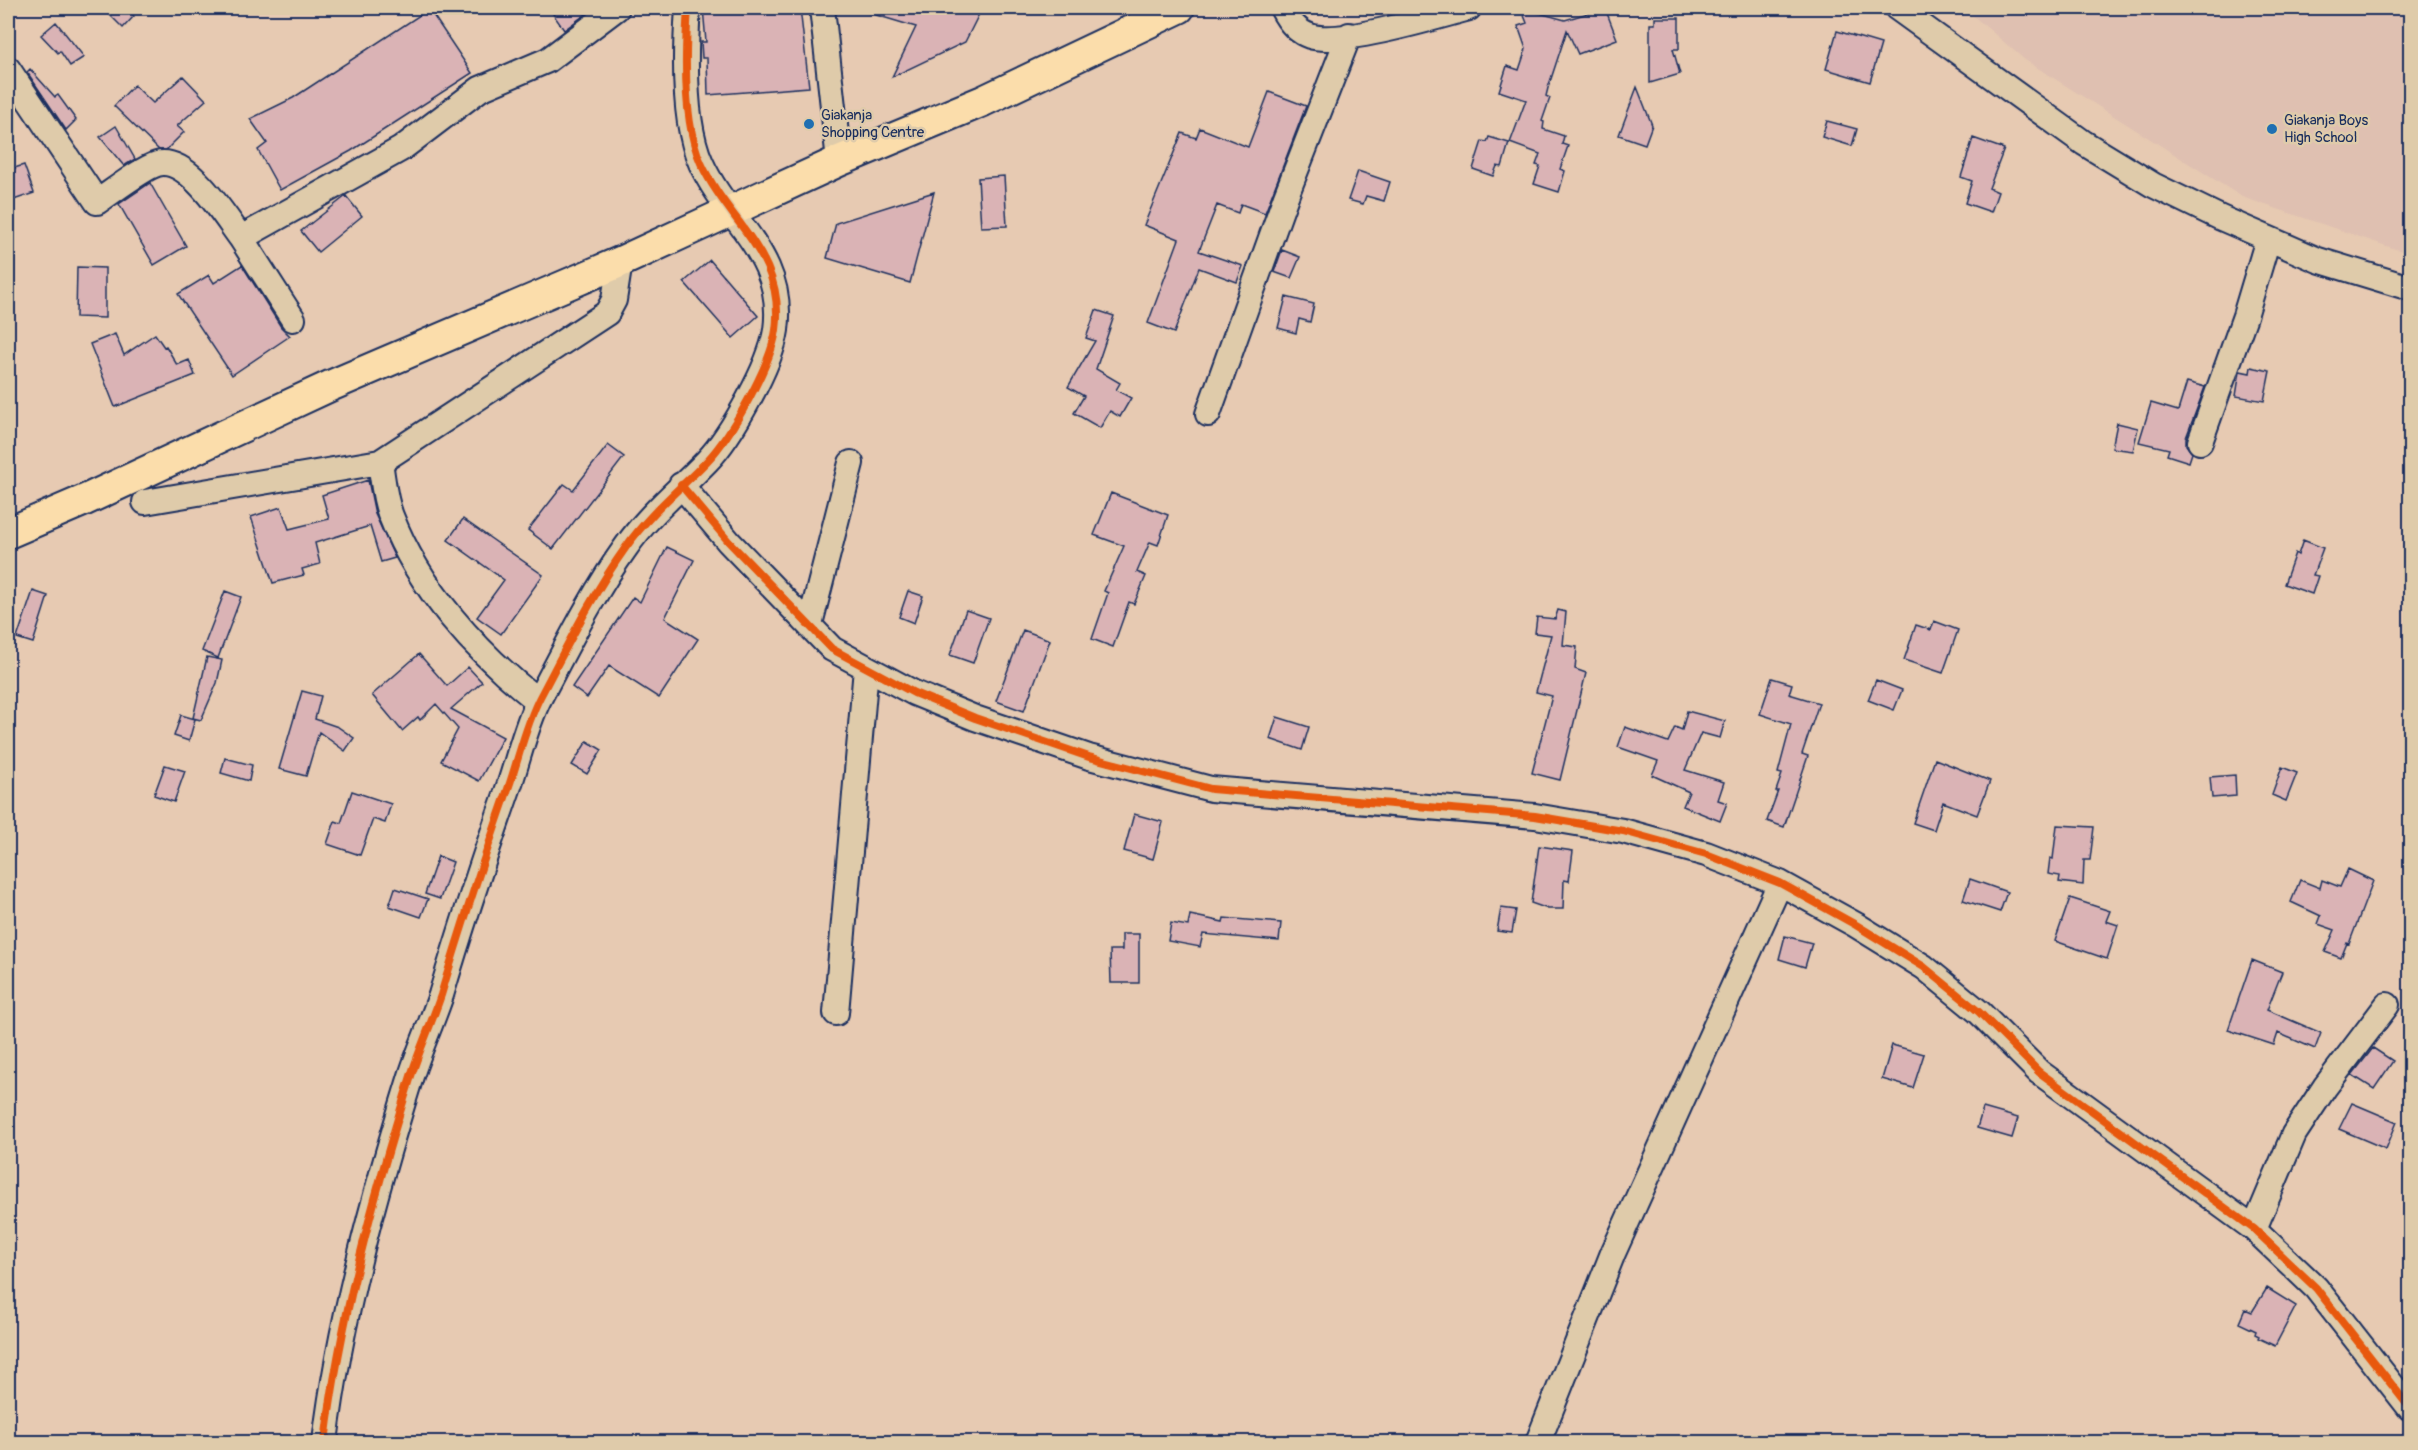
<svg xmlns="http://www.w3.org/2000/svg" width="2418" height="1450" font-family="Pangolin,sans-serif">
<style>
.built{fill:#dfc0b1}
.building{fill:#dab3b5;stroke:#1b2f5e;stroke-width:1.5}
.lines{fill:none;stroke-linecap:round;stroke-linejoin:round}
.minor-casing{stroke:#1b2f5e;stroke-width:28}
.major-casing{stroke:#1b2f5e;stroke-width:34}
.minor{stroke:#dfcbaa;stroke-width:24}
.major{stroke:#fbddab;stroke-width:30}
.cycleway-casing{stroke:#dfcbaa;stroke-width:11}
.cycleway{stroke:#e8590c;stroke-width:8}
.poi-dot{fill:#1f6fb2;stroke:#dfcbaa;stroke-width:2}
.labels{text-anchor:middle;stroke-width:5;stroke-linejoin:round;paint-order:stroke}
.poi-label{font-size:15px;fill:#1b2f5e;stroke:#dfcbaa;text-anchor:start}
</style>
<rect width="100%" height="100%" fill="#e7cab2"/>
<filter id="ink" filterUnits="userSpaceOnUse"><feTurbulence type="fractalNoise" baseFrequency=".0167" numOctaves="2"/><feDisplacementMap in="SourceGraphic" scale="12" xChannelSelector="R" yChannelSelector="G"/><feConvolveMatrix kernelMatrix="1 2 1 2 8 2 1 2 1" color-interpolation-filters="sRGB"/></filter>
<g filter="url(#ink)">
<!-- built -->
<path class="built" d="M 1964,8 L 2410,8 L 2410,254 L 2242,197 L 2025,60 Z"/>
<!-- building -->
<path class="building" d="M 103,8 L 125,8 L 134,16 L 123,28 Z
M 549,8 L 594,8 L 564,30 Z
M 703,8 L 800,8 L 809,87 L 708,95 L 707,58 L 702,58 L 701,42 L 706,42 Z
M 867,8 L 982,8 L 965,42 L 892,77 L 916,27 L 866,12 Z
M 1521,8 L 1565,20 L 1605,8 L 1617,39 L 1578,54 L 1567,30 L 1548,88 L 1546,96 L 1550,98 L 1542,121 L 1544,122 L 1543,129 L 1564,136 L 1562,144 L 1568,146 L 1560,169 L 1565,171 L 1559,192 L 1534,184 L 1540,166 L 1536,165 L 1540,154 L 1510,143 L 1526,100 L 1499,91 L 1507,66 L 1519,70 L 1526,49 L 1518,26 L 1527,23 Z
M 429,9 L 472,73 L 351,151 L 280,190 L 258,150 L 267,143 L 250,119 L 293,98 Z
M 1655,18 L 1679,18 L 1679,49 L 1673,49 L 1680,74 L 1650,83 L 1650,24 L 1655,24 Z
M 56,22 L 84,57 L 70,66 L 60,51 L 58,53 L 41,35 Z
M 1837,31 L 1881,44 L 1870,82 L 1826,69 Z
M 30,69 L 55,97 L 58,95 L 76,120 L 66,130 L 27,72 Z
M 183,76 L 206,100 L 177,126 L 184,132 L 166,150 L 159,150 L 114,106 L 134,85 L 153,103 Z
M 1637,87 L 1652,125 L 1645,144 L 1619,135 Z
M 1269,92 L 1306,106 L 1265,213 L 1241,204 L 1238,213 L 1217,205 L 1199,251 L 1243,266 L 1237,282 L 1199,268 L 1174,333 L 1148,323 L 1179,239 L 1144,225 L 1182,133 L 1196,138 L 1200,128 L 1248,147 Z
M 1827,121 L 1857,129 L 1852,146 L 1822,137 Z
M 116,126 L 135,159 L 124,166 L 100,137 Z
M 1489,137 L 1509,143 L 1502,167 L 1497,166 L 1493,176 L 1473,169 L 1482,141 L 1487,142 Z
M 1973,138 L 2004,149 L 1989,188 L 1998,192 L 1991,212 L 1965,203 L 1972,181 L 1961,177 Z
M 24,165 L 34,193 L 8,202 L 8,170 Z
M 1358,171 L 1390,182 L 1384,201 L 1366,196 L 1363,204 L 1348,200 Z
M 1004,176 L 1007,226 L 981,227 L 978,178 Z
M 150,183 L 186,246 L 154,265 L 119,204 Z
M 934,192 L 910,283 L 827,258 L 836,223 Z
M 346,196 L 362,216 L 318,252 L 301,231 Z
M 1282,250 L 1300,257 L 1291,278 L 1274,272 Z
M 710,260 L 758,316 L 733,338 L 684,282 Z
M 242,265 L 281,327 L 290,336 L 232,375 L 178,294 L 209,275 L 214,283 Z
M 77,267 L 105,268 L 105,318 L 76,317 Z
M 1286,297 L 1314,304 L 1310,322 L 1299,319 L 1296,333 L 1278,328 Z
M 1096,310 L 1114,316 L 1096,369 L 1120,383 L 1116,390 L 1131,398 L 1120,417 L 1110,411 L 1100,428 L 1074,413 L 1084,396 L 1068,387 L 1095,341 L 1086,338 Z
M 115,334 L 124,355 L 155,334 L 164,347 L 166,346 L 177,365 L 189,360 L 195,375 L 115,407 L 90,344 Z
M 2251,367 L 2270,371 L 2264,401 L 2236,396 L 2240,371 L 2250,373 Z
M 2187,382 L 2205,387 L 2186,438 L 2186,445 L 2192,453 L 2189,462 L 2167,455 L 2169,449 L 2139,442 L 2151,403 L 2178,411 Z
M 2117,423 L 2138,428 L 2133,451 L 2112,448 Z
M 608,445 L 624,457 L 553,549 L 528,530 L 564,484 L 573,490 Z
M 368,480 L 375,514 L 395,558 L 381,562 L 370,526 L 315,543 L 320,564 L 302,569 L 304,575 L 273,583 L 251,517 L 281,507 L 289,529 L 329,519 L 322,495 Z
M 1111,493 L 1168,515 L 1158,545 L 1150,542 L 1137,572 L 1146,576 L 1134,604 L 1129,602 L 1113,647 L 1092,639 L 1108,593 L 1104,591 L 1124,546 L 1094,535 Z
M 463,519 L 543,575 L 501,634 L 477,617 L 504,580 L 448,540 Z
M 2303,540 L 2323,548 L 2313,575 L 2318,576 L 2312,594 L 2284,584 L 2295,553 L 2298,555 Z
M 667,547 L 694,560 L 665,618 L 698,639 L 659,698 L 609,666 L 587,698 L 572,687 L 633,597 L 640,602 Z
M 33,591 L 48,596 L 33,643 L 17,638 Z
M 225,591 L 241,597 L 218,658 L 202,651 Z
M 908,591 L 923,596 L 914,623 L 899,617 Z
M 966,610 L 989,618 L 973,663 L 950,655 Z
M 1558,610 L 1566,612 L 1563,645 L 1577,647 L 1575,669 L 1586,673 L 1560,780 L 1532,773 L 1552,696 L 1536,692 L 1551,635 L 1535,633 L 1537,617 L 1555,619 Z
M 1934,621 L 1958,630 L 1943,673 L 1904,660 L 1916,625 L 1931,630 Z
M 1023,630 L 1050,640 L 1024,711 L 996,701 Z
M 419,654 L 447,686 L 468,667 L 482,682 L 451,709 L 503,737 L 479,781 L 441,761 L 458,729 L 436,704 L 420,720 L 418,717 L 402,731 L 372,695 Z
M 207,657 L 222,660 L 217,683 L 201,720 L 193,718 Z
M 1772,678 L 1792,684 L 1789,694 L 1819,703 L 1802,754 L 1808,756 L 1784,827 L 1767,821 L 1778,791 L 1776,791 L 1782,774 L 1778,773 L 1791,724 L 1760,714 Z
M 1876,680 L 1902,690 L 1894,710 L 1868,700 Z
M 302,691 L 321,696 L 315,719 L 338,727 L 354,738 L 345,751 L 319,732 L 306,776 L 279,769 Z
M 1687,711 L 1725,721 L 1720,738 L 1701,733 L 1685,770 L 1724,782 L 1718,800 L 1727,803 L 1720,821 L 1683,806 L 1689,792 L 1652,775 L 1658,761 L 1618,747 L 1625,727 L 1668,742 L 1675,727 L 1682,730 Z
M 181,715 L 195,719 L 189,741 L 174,736 Z
M 1277,717 L 1309,727 L 1302,750 L 1270,739 Z
M 587,741 L 602,750 L 587,774 L 572,765 Z
M 225,758 L 252,765 L 249,781 L 221,773 Z
M 1935,759 L 1990,781 L 1977,815 L 1943,802 L 1934,830 L 1913,823 Z
M 165,765 L 185,771 L 174,802 L 154,795 Z
M 2282,767 L 2297,773 L 2286,801 L 2272,795 Z
M 2235,775 L 2236,796 L 2212,798 L 2210,777 Z
M 352,791 L 391,804 L 385,823 L 373,819 L 360,855 L 327,844 L 335,821 L 341,823 Z
M 1134,814 L 1163,822 L 1153,859 L 1124,851 Z
M 2057,825 L 2094,827 L 2090,860 L 2084,860 L 2083,885 L 2059,882 L 2060,876 L 2048,874 L 2050,858 L 2053,859 Z
M 1539,846 L 1573,851 L 1569,881 L 1564,880 L 1563,909 L 1548,909 L 1531,903 Z
M 438,856 L 453,862 L 440,899 L 425,894 Z
M 2348,869 L 2373,881 L 2349,944 L 2347,943 L 2341,958 L 2325,952 L 2335,930 L 2318,924 L 2321,916 L 2291,902 L 2300,880 L 2320,888 L 2322,880 L 2340,887 Z
M 1970,879 L 2007,892 L 2000,912 L 1963,900 Z
M 395,888 L 428,899 L 421,917 L 389,906 Z
M 2070,898 L 2110,911 L 2106,921 L 2118,925 L 2107,959 L 2055,941 Z
M 1501,908 L 1516,910 L 1512,933 L 1497,931 Z
M 1190,915 L 1223,922 L 1224,918 L 1281,923 L 1279,941 L 1203,934 L 1200,947 L 1168,941 L 1171,923 L 1188,926 Z
M 1122,934 L 1139,934 L 1139,983 L 1111,983 L 1110,950 L 1122,950 Z
M 1785,936 L 1812,943 L 1805,967 L 1779,959 Z
M 2252,960 L 2282,972 L 2267,1010 L 2321,1033 L 2315,1049 L 2278,1033 L 2274,1045 L 2228,1030 Z
M 1892,1045 L 1924,1054 L 1913,1088 L 1882,1079 Z
M 2373,1048 L 2393,1061 L 2374,1089 L 2352,1075 Z
M 2352,1103 L 2397,1122 L 2386,1149 L 2339,1129 Z
M 1983,1108 L 2018,1118 L 2012,1138 L 1977,1128 Z
M 2267,1288 L 2296,1306 L 2275,1346 L 2258,1338 L 2259,1336 L 2255,1334 L 2256,1331 L 2239,1323 L 2245,1309 L 2252,1312 Z"/>
<g class="lines">
<!-- minor casing -->
<g class="minor-casing">
<path id="minor" d="M 822,8 L 839,161
M 1282,8 C 1288,20 1297,32 1310,36 C 1339,46 1437,17 1469,8
M 1897,8 L 2084,143 L 2153,185 L 2221,218 L 2318,260 L 2410,288
M 8,69 L 97,202 C 112,192 143,168 157,164 C 188,155 225,217 241,238 L 401,149 L 480,89 L 548,60 L 617,8
M 241,238 L 293,319
M 1208,414 L 1286,196 L 1349,35
M 2200,442 L 2245,316 L 2268,239
M 681,485 L 729,542 L 832,649 L 914,693 L 975,718 L 1089,757 L 1211,789 L 1535,816 L 1623,831 L 1706,854 L 1780,883 L 1856,925 L 1924,967 L 1979,1012 L 2039,1072 L 2254,1229 L 2316,1288 L 2410,1408
M 145,502 L 380,462
M 810,624 L 851,463
M 538,701 C 477,653 419,589 391,516 C 384,499 383,479 380,462 L 607,313 L 614,300 L 620,262
M 836,1013 L 866,668
M 2254,1229 L 2294,1134 L 2325,1087 L 2387,1005
M 325,1442 C 340,1319 374,1195 411,1076 C 420,1048 432,1022 441,995 C 462,924 485,855 509,786 C 519,757 526,724 540,697 C 567,646 593,593 626,547 C 648,515 680,489 707,461 C 731,436 771,365 776,330 C 786,255 728,223 701,163 C 683,123 685,51 688,8
M 1538,1442 L 1613,1253 L 1780,883"/>
</g>
<!-- major casing -->
<g class="major-casing">
<path id="major" d="M 8,533 L 85,500 L 330,386 L 620,262 L 839,161 L 983,101 L 1179,8"/>
</g>
<!-- minor -->
<use href="#minor" class="minor"/>
<!-- major -->
<use href="#major" class="major"/>
<!-- cycleway casing -->
<g class="cycleway-casing">
<path id="cycleway" d="M 681,485 L 729,542 L 832,649 L 914,693 L 975,718 L 1089,757 L 1211,789 L 1535,816 L 1623,831 L 1706,854 L 1780,883 L 1856,925 L 1924,967 L 1979,1012 L 2039,1072 L 2254,1229 L 2316,1288 L 2410,1408
M 325,1442 C 340,1319 374,1195 411,1076 C 420,1048 432,1022 441,995 C 462,924 485,855 509,786 C 519,757 526,724 540,697 C 567,646 593,593 626,547 C 648,515 680,489 707,461 C 731,436 771,365 776,330 C 786,255 728,223 701,163 C 683,123 685,51 688,8"/>
</g>
<!-- cycleway -->
<use href="#cycleway" class="cycleway"/>
</g>
</g>
<!-- markers -->
<g class="poi-dot">
<circle cx="809" cy="124" r="6"/>
<circle cx="2272" cy="129" r="6"/>
</g>
<g class="labels">
<!-- poi labels -->
<g class="poi-label">
<text x="821" y="120">Giakanja<tspan x="821" dy="17">Shopping Centre</tspan></text>
<text x="2284" y="125">Giakanja Boys<tspan x="2284" dy="17">High School</tspan></text>
</g>
</g>
<!-- margin -->
<rect width="2418" height="1450" fill="none" stroke="#dfcbaa" stroke-width="30"/>
<rect x="15" y="15" width="2388" height="1420" fill="none" stroke="#1b2f5e" stroke-width="2" filter="url(#ink)"/>
</svg>
